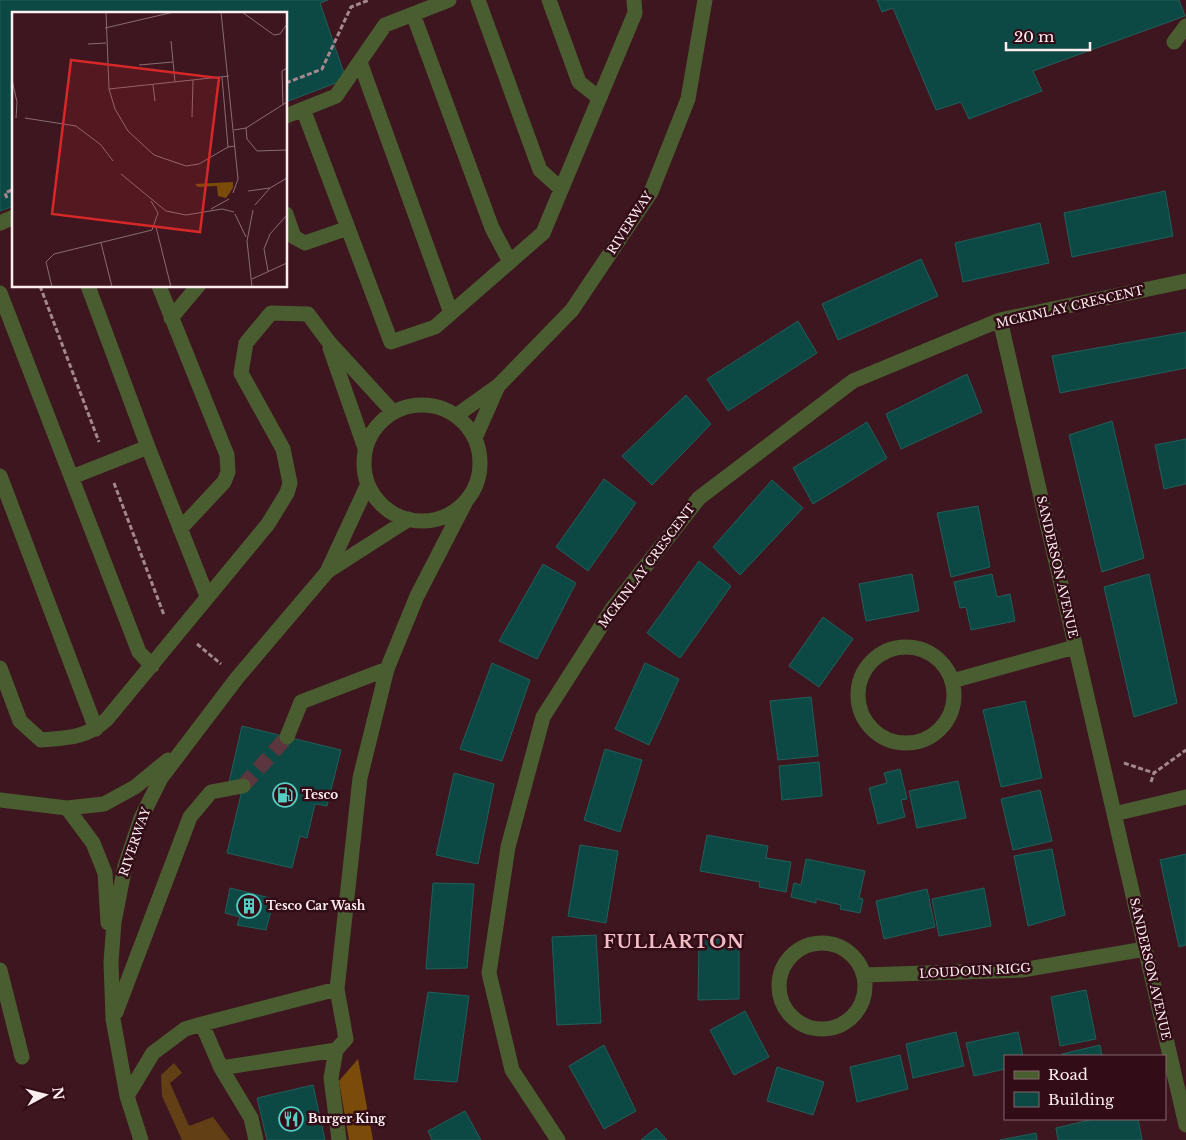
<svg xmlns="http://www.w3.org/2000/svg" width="1186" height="1140" font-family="'Libre Baskerville',serif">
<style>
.green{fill:#623f14}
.forest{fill:#7b4c09}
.building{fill:#0d4944;stroke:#215f5a}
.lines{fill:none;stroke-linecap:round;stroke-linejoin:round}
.minor-tunnel{stroke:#5b363e;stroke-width:15;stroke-dasharray:15 8;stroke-linecap:butt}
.path{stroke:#a4888e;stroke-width:3;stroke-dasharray:5 2.5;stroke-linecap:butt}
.minor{stroke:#4a5d31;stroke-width:15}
.labels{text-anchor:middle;stroke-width:5;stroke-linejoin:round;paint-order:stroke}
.street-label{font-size:12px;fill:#ffeef0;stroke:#320c16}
.poi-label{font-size:12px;font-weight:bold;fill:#ffeef0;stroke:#320c16;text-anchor:start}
.district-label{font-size:18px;font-weight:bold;letter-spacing:1px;fill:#f2bcc5;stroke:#320c16}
.inset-road{fill:none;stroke:#8b6c73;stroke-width:1}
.view{fill:#d62828;fill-opacity:0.15;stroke:#d62828;stroke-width:2.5}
.inset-edge{fill:none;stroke:#ffeef0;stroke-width:2.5}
</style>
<rect width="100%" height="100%" fill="#3e161f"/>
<!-- green -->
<path class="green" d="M 174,1063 L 182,1073 L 170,1083 L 189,1126 L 213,1117 L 230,1140 L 182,1140 L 162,1096 L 161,1075 Z"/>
<!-- forest -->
<path class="forest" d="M 358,1059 L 373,1140 L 349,1140 L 339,1081 Z"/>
<!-- building -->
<path class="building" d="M 0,0 L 328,0 L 320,3 L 346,79 L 286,102 L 286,14 L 14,14 L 14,206 L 0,211 Z
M 877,0 L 1179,0 L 1185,16 L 1033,71 L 1042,91 L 969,119 L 961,102 L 936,110 L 893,8 L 882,12 Z
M 1165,191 L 1173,236 L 1072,257 L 1064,213 Z
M 1040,223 L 1049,263 L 963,282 L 955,243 Z
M 921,259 L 938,296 L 838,340 L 822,304 Z
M 798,321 L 817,353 L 728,411 L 707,379 Z
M 1186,332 L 1186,368 L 1060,393 L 1052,356 Z
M 967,374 L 982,412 L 901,449 L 886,414 Z
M 686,395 L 711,424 L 652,485 L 622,456 Z
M 1112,421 L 1144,558 L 1102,572 L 1069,435 Z
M 867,422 L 887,458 L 813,504 L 793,468 Z
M 1186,439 L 1186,484 L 1164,489 L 1155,445 Z
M 604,479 L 636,503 L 588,571 L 556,547 Z
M 772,480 L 803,508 L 740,575 L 713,547 Z
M 978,506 L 990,567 L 951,577 L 937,513 Z
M 699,561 L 731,586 L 680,658 L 647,633 Z
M 543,564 L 576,583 L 537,659 L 499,641 Z
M 912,574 L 919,611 L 866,621 L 859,584 Z
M 992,574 L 997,597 L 1010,594 L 1015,621 L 971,630 L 966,607 L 960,608 L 954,582 Z
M 1149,574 L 1177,703 L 1134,717 L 1104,587 Z
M 823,617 L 853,639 L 819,687 L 789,666 Z
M 492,663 L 530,680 L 502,761 L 460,749 Z
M 645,663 L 679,679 L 649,745 L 615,729 Z
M 811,697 L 818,756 L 778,760 L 770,701 Z
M 1025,701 L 1042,778 L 1001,787 L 983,710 Z
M 242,726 L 341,750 L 327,806 L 315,804 L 307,838 L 300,836 L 292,868 L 227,853 L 243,786 L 229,782 Z
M 605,749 L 642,760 L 620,832 L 584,820 Z
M 819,762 L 822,796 L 782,800 L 779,766 Z
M 900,769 L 907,799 L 901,800 L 905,817 L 878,824 L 869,788 L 887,783 L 884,773 Z
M 454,773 L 494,784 L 478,864 L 436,855 Z
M 958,781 L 966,818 L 917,828 L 909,791 Z
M 1040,790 L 1052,841 L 1013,850 L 1001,799 Z
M 707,835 L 768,846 L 766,858 L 791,862 L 786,892 L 759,887 L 760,882 L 700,871 Z
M 580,845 L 618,851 L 606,923 L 568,916 Z
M 1052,849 L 1065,915 L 1028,926 L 1014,856 Z
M 1186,854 L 1186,945 L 1179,947 L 1160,860 Z
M 806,859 L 865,871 L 859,898 L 863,899 L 860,913 L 840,909 L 841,905 L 816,899 L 816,903 L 791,897 L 794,883 L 801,885 Z
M 433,883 L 474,884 L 467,968 L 426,969 Z
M 230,888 L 274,899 L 266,930 L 237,925 L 240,917 L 225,913 Z
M 984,888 L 991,926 L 939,936 L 932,899 Z
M 927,889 L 935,927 L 884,939 L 876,901 Z
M 596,935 L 601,1023 L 557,1025 L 552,937 Z
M 699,939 L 739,940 L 739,999 L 698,1000 Z
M 1086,990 L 1096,1039 L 1060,1046 L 1051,997 Z
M 428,992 L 469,996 L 457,1082 L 414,1079 Z
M 745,1011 L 769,1057 L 734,1075 L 710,1030 Z
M 956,1032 L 964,1066 L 913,1078 L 906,1044 Z
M 1018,1032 L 1023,1056 L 1005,1056 L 1005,1069 L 974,1076 L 966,1043 Z
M 604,1045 L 636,1111 L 604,1129 L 569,1066 Z
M 1100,1045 L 1102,1056 L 1062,1056 L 1062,1054 Z
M 900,1055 L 908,1089 L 857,1102 L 850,1067 Z
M 777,1067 L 824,1082 L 813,1115 L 767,1101 Z
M 313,1085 L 325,1140 L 267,1140 L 257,1098 Z
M 465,1111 L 481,1140 L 432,1140 L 428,1131 Z
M 1094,1119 L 1138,1119 L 1142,1140 L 1058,1140 L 1056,1128 Z
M 656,1128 L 667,1140 L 641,1140 Z
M 1036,1133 L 1037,1140 L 1000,1140 Z"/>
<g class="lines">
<!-- minor-tunnel -->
<path class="minor-tunnel" d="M 243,786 L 287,737"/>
<!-- path -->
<path class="path" d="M 286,83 L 322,69 L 351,7 L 369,0
M 7,198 L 5,193 L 14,189
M 40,286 L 99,442
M 114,483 L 164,615
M 197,644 L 221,664
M 1124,763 L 1154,773
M 1151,782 L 1154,773 L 1186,750"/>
<!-- minor -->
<path class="minor" d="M 478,0 L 540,170 L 561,189
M 549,0 L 579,82 L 599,98
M 413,14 L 492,228 L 510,262
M 1174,42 L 1186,26
M 360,62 L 451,313
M 303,109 L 391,342 L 435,327 L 543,233 L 635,13 L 634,0
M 286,116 L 336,96 L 385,25 L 449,0
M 286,214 L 294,237 L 305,243 L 348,228
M 0,223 L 14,217
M 88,286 L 148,447 L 207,596
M 159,286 L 227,455 L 228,472 L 224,482 L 180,529
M 0,293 L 139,652 L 152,666
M 171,318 L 198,286
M 1000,320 L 1186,1125
M 330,348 L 365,448
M364 463a58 58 0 1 1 116 0a58 58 0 1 1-116 0Z
M 457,415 L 499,385 L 572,310 L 651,192 L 688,99 L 705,0
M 475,438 L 498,386
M 0,476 L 96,729
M 72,477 L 148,447
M 328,571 L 409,519
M858 695a48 48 0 1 1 96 0a48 48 0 1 1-96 0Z
M 0,668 L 20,721 L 41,740 C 67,738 87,738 107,719 L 268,524 L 287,493 L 290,483 L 283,449 L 241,373 L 246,343 L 271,313 L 308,314 L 328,341 L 393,412
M 952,681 L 1075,647
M 287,737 L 301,702 L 387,669
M 0,800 L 67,808 L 104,804 L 135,787 L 168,760
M 67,808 L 93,843 L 105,873 L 108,923
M 1114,814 L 1186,797
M779 986a43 43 0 1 1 86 0a43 43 0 1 1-86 0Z
M 0,970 L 22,1057
M 864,975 L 1022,970 L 1145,949
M 337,989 L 202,1024 L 221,1068 L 336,1050 L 346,1039 L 337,989 L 360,778 L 387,669 L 417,596 L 465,503
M 116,1012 L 190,817 L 211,792 L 243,786
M 336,1050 L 331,1078 L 339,1140
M 221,1068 L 251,1118 L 256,1140
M 127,1096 L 153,1053 L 185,1029 L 202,1024
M 141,1140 L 127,1096 L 113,1019 L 111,962 L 114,922 L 125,866 L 141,818 L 161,778 L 237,678 L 327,572 L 368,484
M 558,1140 L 512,1070 L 489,973 L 508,847 L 543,717 L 612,609 L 699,498 L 853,381 L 1000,320 L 1186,281"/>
</g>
<!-- icons -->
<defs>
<g id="fuel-ring" transform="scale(1.25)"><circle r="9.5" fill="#320c16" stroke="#56cec4" stroke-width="1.5"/><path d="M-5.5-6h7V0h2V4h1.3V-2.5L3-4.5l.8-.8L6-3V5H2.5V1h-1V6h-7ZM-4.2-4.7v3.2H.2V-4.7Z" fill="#56cec4"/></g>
<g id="building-ring" transform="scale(1.25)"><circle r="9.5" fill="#320c16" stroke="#56cec4" stroke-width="1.5"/><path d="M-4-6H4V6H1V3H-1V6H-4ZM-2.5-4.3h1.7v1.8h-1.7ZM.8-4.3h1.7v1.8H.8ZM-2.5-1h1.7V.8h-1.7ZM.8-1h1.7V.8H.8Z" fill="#56cec4"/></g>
<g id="restaurant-ring" transform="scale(1.25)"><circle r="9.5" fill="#320c16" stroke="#56cec4" stroke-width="1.5"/><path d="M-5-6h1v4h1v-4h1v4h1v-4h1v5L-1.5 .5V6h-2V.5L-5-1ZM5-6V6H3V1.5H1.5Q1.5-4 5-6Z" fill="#56cec4"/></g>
</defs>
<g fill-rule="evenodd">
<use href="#fuel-ring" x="285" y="795"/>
<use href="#building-ring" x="249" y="906"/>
<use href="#restaurant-ring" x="291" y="1119"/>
</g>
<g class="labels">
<!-- street labels -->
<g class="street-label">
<text transform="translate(630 223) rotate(-57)" y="4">RIVERWAY</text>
<text transform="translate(1070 307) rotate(-13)" y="4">MCKINLAY CRESCENT</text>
<text transform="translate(647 566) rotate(-53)" y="4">MCKINLAY CRESCENT</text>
<text transform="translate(1057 567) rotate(77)" y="4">SANDERSON AVENUE</text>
<text transform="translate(135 842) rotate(-71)" y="4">RIVERWAY</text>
<text transform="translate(1150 969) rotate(77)" y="4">SANDERSON AVENUE</text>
<text transform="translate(975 971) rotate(-3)" y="4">LOUDOUN RIGG</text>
</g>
<!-- poi labels -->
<g class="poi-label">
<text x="302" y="799">Tesco</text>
<text x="266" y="910">Tesco Car Wash</text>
<text x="308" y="1123">Burger King</text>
</g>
<!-- district labels -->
<g class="district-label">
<text x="674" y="948">FULLARTON</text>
</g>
</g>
<!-- overview -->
<g transform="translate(12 12)">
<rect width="275" height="275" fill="#3e161f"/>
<path d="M 221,170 L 221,176 L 214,186 L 206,184 L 205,174 L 186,175 L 183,172 Z" fill="#7b4c09"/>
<path class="inset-road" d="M 94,0 L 97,77 L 103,97 L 116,119 L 142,143 L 174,154 L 187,152 L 216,135 L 223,134M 209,0 L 226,167 L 221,181M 230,0 L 262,23 L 268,22 L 275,12M 93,16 L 162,0M 159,29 L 163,70M 76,32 L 94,31M 127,53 L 161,50M 210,65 L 216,135M 0,68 L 5,90 L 4,106M 141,73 L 143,89M 97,77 L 217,64M 271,93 L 270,59 L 275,56M 180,105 L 181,68M 13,106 L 64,114 L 89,133 L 101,149M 234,116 L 235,127 L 245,139 L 275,138M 222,118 L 234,116 L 275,90M 109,162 L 154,199 L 174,203 L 210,197 L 222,200M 236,179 L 258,176 L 275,166M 243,193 L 258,176M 199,197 L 217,187M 223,202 L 234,225M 144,215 L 159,275M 89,231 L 100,275M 256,259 L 252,237 L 258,222 L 275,203M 240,267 L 275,251M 40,275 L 34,250 L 42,242 L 140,218 L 146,201 L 139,189M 240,275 L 235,229 L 241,198"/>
<path class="view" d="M 59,48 L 207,66 L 188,220 L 40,202 Z"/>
<rect width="275" height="275" class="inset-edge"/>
</g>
<!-- legend -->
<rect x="1004" y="1055" width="162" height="65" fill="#320c16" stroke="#84666d"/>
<rect x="1014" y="1071" width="25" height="8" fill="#4a5d31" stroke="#84666d"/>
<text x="1048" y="1080" font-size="15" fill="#ffeef0">Road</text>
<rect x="1014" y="1092" width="25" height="15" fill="#0d4944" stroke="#84666d"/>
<text x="1048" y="1105" font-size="15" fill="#ffeef0">Building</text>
<!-- north arrow -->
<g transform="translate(45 1095) rotate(83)" stroke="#320c16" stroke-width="4" paint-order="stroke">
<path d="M0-4L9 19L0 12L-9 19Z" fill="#ffeef0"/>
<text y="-8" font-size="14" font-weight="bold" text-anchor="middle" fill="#ffeef0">N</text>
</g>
<!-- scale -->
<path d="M1006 42v8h84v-8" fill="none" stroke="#ffeef0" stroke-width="2.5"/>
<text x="1014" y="42" font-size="15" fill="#ffeef0" stroke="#320c16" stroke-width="4" paint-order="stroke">20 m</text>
</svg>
